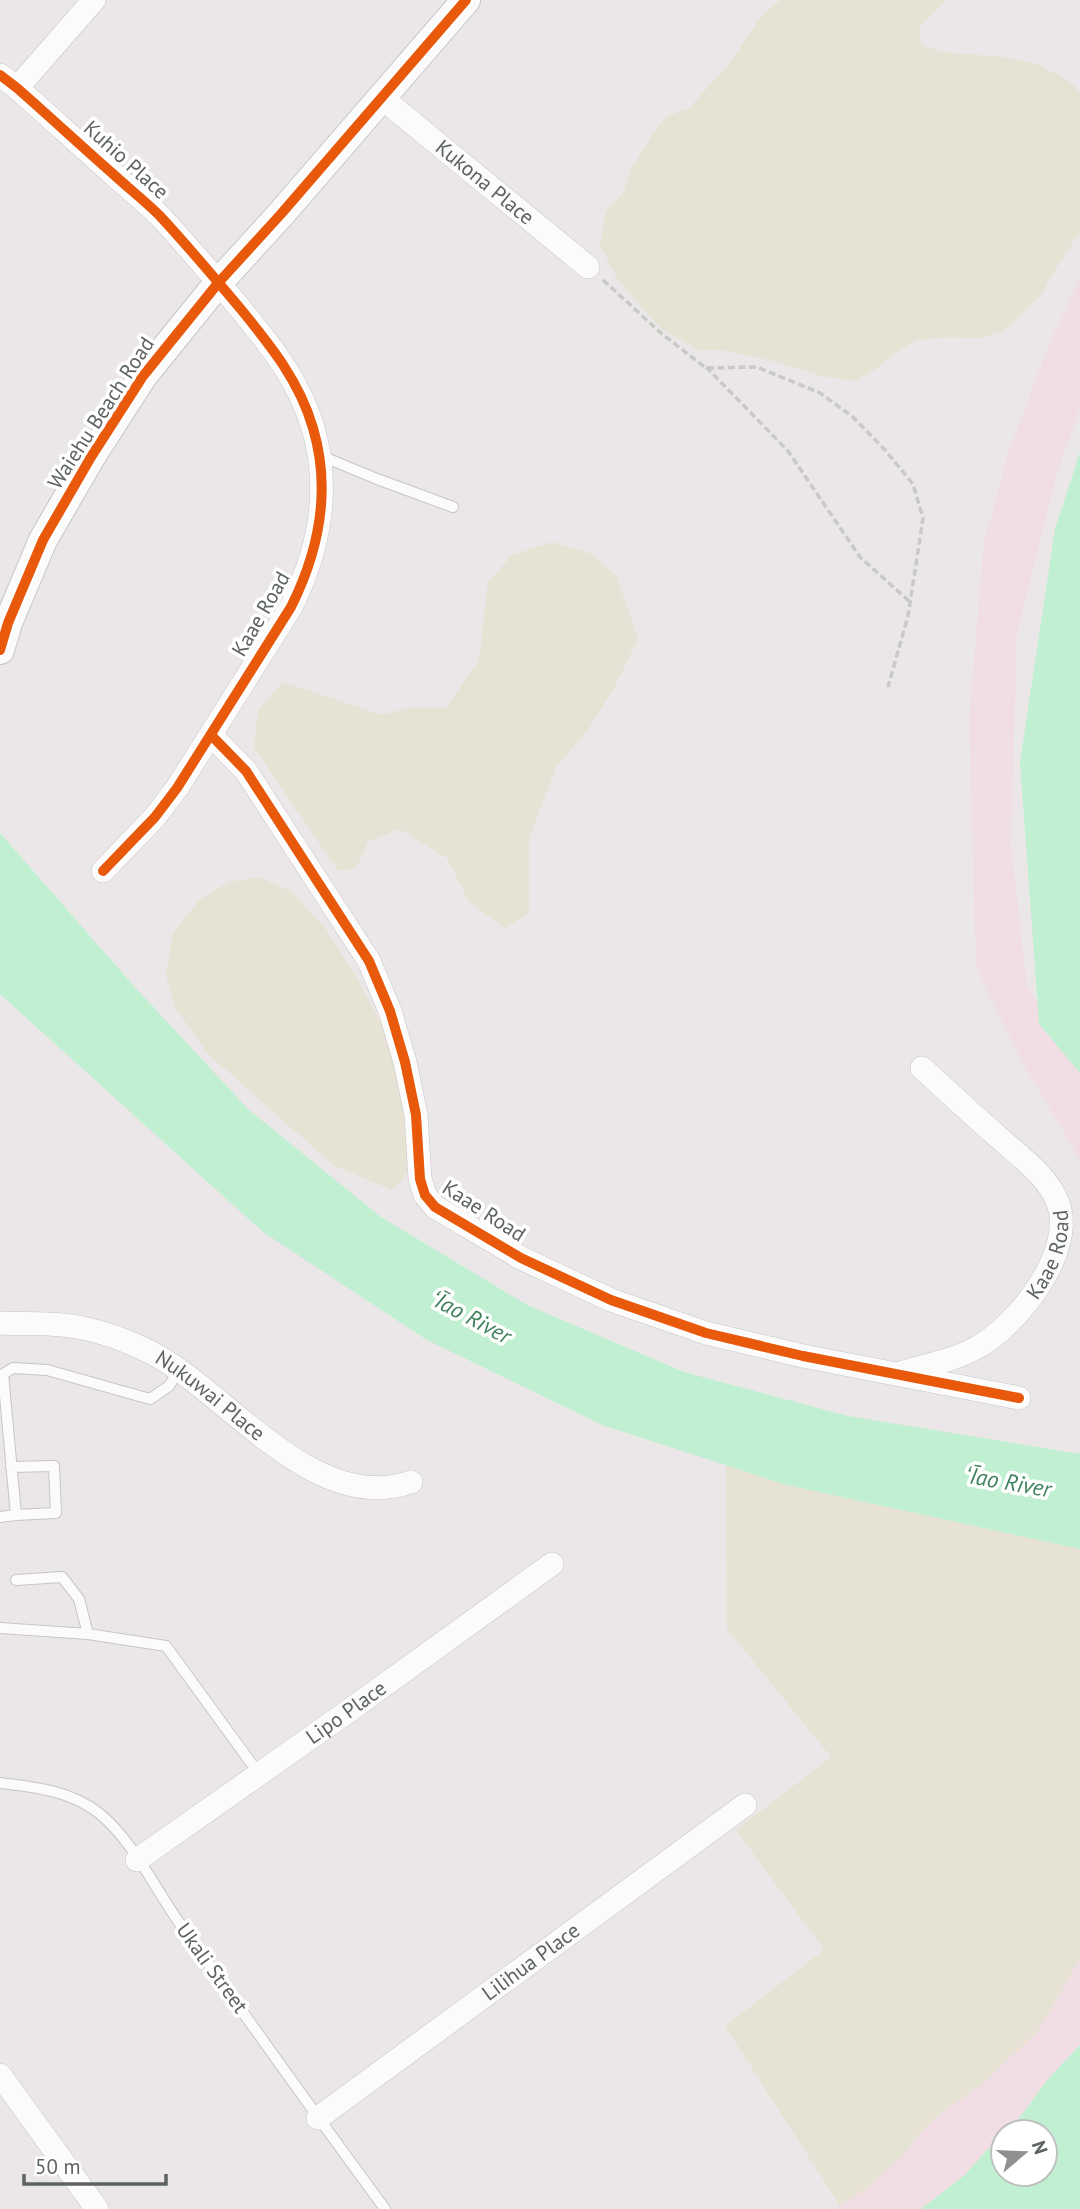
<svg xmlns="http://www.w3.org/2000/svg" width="1080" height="2209" font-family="'PT Sans',sans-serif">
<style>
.green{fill:#e6e3d4}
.sand{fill:#f1dee4}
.water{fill:#c0f0d1}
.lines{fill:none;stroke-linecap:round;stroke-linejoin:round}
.service-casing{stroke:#c7c5c6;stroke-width:12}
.minor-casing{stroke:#c7c5c6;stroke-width:24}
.tertiary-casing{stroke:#c7c5c6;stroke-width:30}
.path{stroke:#c7cac6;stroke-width:3.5;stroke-dasharray:7 3.5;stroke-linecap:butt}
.service{stroke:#fcfbfc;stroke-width:10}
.minor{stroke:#fcfbfc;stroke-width:23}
.tertiary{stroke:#fcfbfc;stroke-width:28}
.cycleway-casing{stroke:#fff;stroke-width:15}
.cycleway{stroke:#e8590c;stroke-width:10}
.labels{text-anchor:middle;stroke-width:7;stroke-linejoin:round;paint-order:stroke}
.street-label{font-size:21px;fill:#5d6360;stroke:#fff}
.water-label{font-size:23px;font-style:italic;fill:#40835d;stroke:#fff}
</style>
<rect width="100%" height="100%" fill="#ebe7e8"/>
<!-- green -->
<path class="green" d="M 780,0 L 946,0 L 919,27 L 921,44 L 941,52 L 1003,57 L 1037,64 L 1067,79 L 1080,92 L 1080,232 L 1053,273 L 1042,294 L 1005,330 L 981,338 L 951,337 L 917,340 L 896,352 L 877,368 L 855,381 L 821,376 L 777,362 L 728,351 L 700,350 L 661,329 L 617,279 L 600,245 L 606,211 L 623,193 L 632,168 L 652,135 L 666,117 L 690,107 L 730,63 L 759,19 Z
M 552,542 L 592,554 L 617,577 L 638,639 L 613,690 L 587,731 L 557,766 L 542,803 L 529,839 L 529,913 L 505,928 L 469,902 L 447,858 L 399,829 L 368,842 L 356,868 L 338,871 L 254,747 L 258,710 L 283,682 L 382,715 L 411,707 L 446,708 L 479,660 L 488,582 L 512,555 Z
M 259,877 L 292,892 L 325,928 L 355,975 L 386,1032 L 406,1086 L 407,1173 L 392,1190 L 333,1165 L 208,1054 L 174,1006 L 166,975 L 173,933 L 200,899 L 229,882 Z
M 726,1465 L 787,1485 L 1080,1549 L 1080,1959 L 1039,2030 L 984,2083 L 941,2113 L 922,2131 L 906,2152 L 868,2188 L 840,2206 L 725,2026 L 824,1950 L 736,1830 L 831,1757 L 727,1629 Z"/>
<!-- sand -->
<path class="sand" d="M 1080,278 L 1080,409 L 1058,470 L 1017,634 L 1011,845 L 1027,985 L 1080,1074 L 1080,1160 L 1025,1067 L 976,968 L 969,719 L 984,542 L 1008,454 L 1049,344 Z
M 1080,1959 L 1080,2045 L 1048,2079 L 1011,2131 L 1003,2132 L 1003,2137 L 986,2151 L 965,2175 L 921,2209 L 833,2209 L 868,2188 L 906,2152 L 922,2131 L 941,2113 L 984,2083 L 1039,2030 Z"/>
<!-- water -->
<path class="water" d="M 1080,452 L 1080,1073 L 1039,1024 L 1020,762 L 1055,529 Z
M 0,833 L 132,984 L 249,1110 L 381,1217 L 527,1305 L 684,1372 L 848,1416 L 1080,1454 L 1080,1549 L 787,1485 L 602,1425 L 427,1340 L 263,1232 L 0,994 Z
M 1080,2045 L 1080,2209 L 921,2209 L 965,2175 L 986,2151 L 1003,2137 L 1003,2174 L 1045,2174 L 1045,2132 L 1009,2132 L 1048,2079 Z"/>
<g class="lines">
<!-- service casing -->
<g class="service-casing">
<path id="service" d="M 319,455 L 377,479 L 453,507
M 11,1467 L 54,1466 L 56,1513 L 16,1515
M 0,1517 L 16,1515 L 3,1374 L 13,1368 L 47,1370 L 150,1399 L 169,1386 L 179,1370
M 16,1580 L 62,1577 L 79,1599 L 88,1634
M 0,1628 L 88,1634 L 166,1646 L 259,1774
M 0,1783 C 35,1787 72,1791 100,1814 C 133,1841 155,1889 181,1925 C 248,2020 316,2115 385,2209"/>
</g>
<!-- minor casing -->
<g class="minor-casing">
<g id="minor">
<path d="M 0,75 L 17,88 C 49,116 80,145 112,173 C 127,187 144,200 159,215 C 187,245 213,276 239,307 C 270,345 299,380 313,428 C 331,489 319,551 291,607 L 177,788 L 155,817 L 103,871"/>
<path d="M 17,88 L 94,0"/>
<path id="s1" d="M 382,98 L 588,267"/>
<path d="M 211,735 L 246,771 L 369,961 L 390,1011 L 405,1062 L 416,1115 L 420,1179 L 425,1195 L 435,1207 L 521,1258 L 611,1300 L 706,1333 L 803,1356 L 1019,1398"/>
<path id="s2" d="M 0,1323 C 16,1324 32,1323 48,1324 C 83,1325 118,1336 150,1352 C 227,1391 313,1516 411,1482"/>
<path id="s3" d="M 900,1373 C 926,1365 952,1361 976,1348 C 1017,1326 1076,1252 1058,1203 C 1049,1177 1018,1155 997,1136 C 972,1114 947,1091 922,1068"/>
<path id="s4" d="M 137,1860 L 343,1715 L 552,1564"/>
<path d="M 0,2075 L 97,2209"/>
<path id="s5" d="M 318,2118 L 745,1805"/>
</g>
</g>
<!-- tertiary casing -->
<g class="tertiary-casing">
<path id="tertiary" d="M 0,650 L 8,623 L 43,540 L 91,457 L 143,376 L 219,282 L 281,214 L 466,0"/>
</g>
<!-- path -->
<path class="path" d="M 603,280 L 662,334 L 706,368 L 757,367 L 820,393 L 853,417 L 885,450 L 913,484 L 923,518 L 908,616 L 888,687
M 706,367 L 788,451 L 860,557 L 910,602"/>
<!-- service -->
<use href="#service" class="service"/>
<!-- minor -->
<use href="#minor" class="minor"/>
<!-- tertiary -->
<use href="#tertiary" class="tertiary"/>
<!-- cycleway casing -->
<g class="cycleway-casing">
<path id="cycleway" d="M 0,75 L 17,88 C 49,116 80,145 112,173 C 127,187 144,200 159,215 C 187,245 213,276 239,307 C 270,345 299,380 313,428 C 331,489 319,551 291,607 L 177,788 L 155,817 L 103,871
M 0,650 L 8,623 L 43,540 L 91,457 L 143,376 L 219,282 L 281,214 L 466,0
M 211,735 L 246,771 L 369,961 L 390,1011 L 405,1062 L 416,1115 L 420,1179 L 425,1195 L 435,1207 L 521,1258 L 611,1300 L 706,1333 L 803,1356 L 1019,1398"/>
</g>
<!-- cycleway -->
<use href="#cycleway" class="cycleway"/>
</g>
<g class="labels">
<!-- street labels -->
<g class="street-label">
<text transform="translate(126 160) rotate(42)" y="7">Kuhio Place</text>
<text dy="7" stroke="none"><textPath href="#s1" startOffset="133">Kukona Place</textPath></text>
<text transform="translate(101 413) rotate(-57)" y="7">Waiehu Beach Road</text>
<text transform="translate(261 614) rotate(-60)" y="7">Kaae Road</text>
<text transform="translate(484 1211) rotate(33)" y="7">Kaae Road</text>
<text dy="7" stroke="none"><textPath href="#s3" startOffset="203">Kaae Road</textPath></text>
<text dy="7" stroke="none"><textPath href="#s2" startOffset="229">Nukuwai Place</textPath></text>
<text dy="7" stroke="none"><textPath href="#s4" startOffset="256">Lipo Place</textPath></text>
<text dy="7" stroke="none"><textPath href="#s5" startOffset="264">Lilihua Place</textPath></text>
<text transform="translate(212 1968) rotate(54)" y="7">Ukali Street</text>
</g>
<!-- water labels -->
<g class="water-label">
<text transform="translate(471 1317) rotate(28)" y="8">ʻĪao River</text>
<text transform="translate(1008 1482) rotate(10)" y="8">ʻĪao River</text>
</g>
</g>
<!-- north arrow -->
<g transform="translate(1024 2153) rotate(71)"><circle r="33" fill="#ffffff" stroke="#bec1bf" stroke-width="2"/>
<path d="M0-5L12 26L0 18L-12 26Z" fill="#8f9190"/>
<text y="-10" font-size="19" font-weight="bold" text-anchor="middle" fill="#5d6360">N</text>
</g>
<!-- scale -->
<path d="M24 2174v10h142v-10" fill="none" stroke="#5d6360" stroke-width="3.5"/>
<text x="35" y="2174" font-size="21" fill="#5d6360" stroke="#ffffff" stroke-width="5" paint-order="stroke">50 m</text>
</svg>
